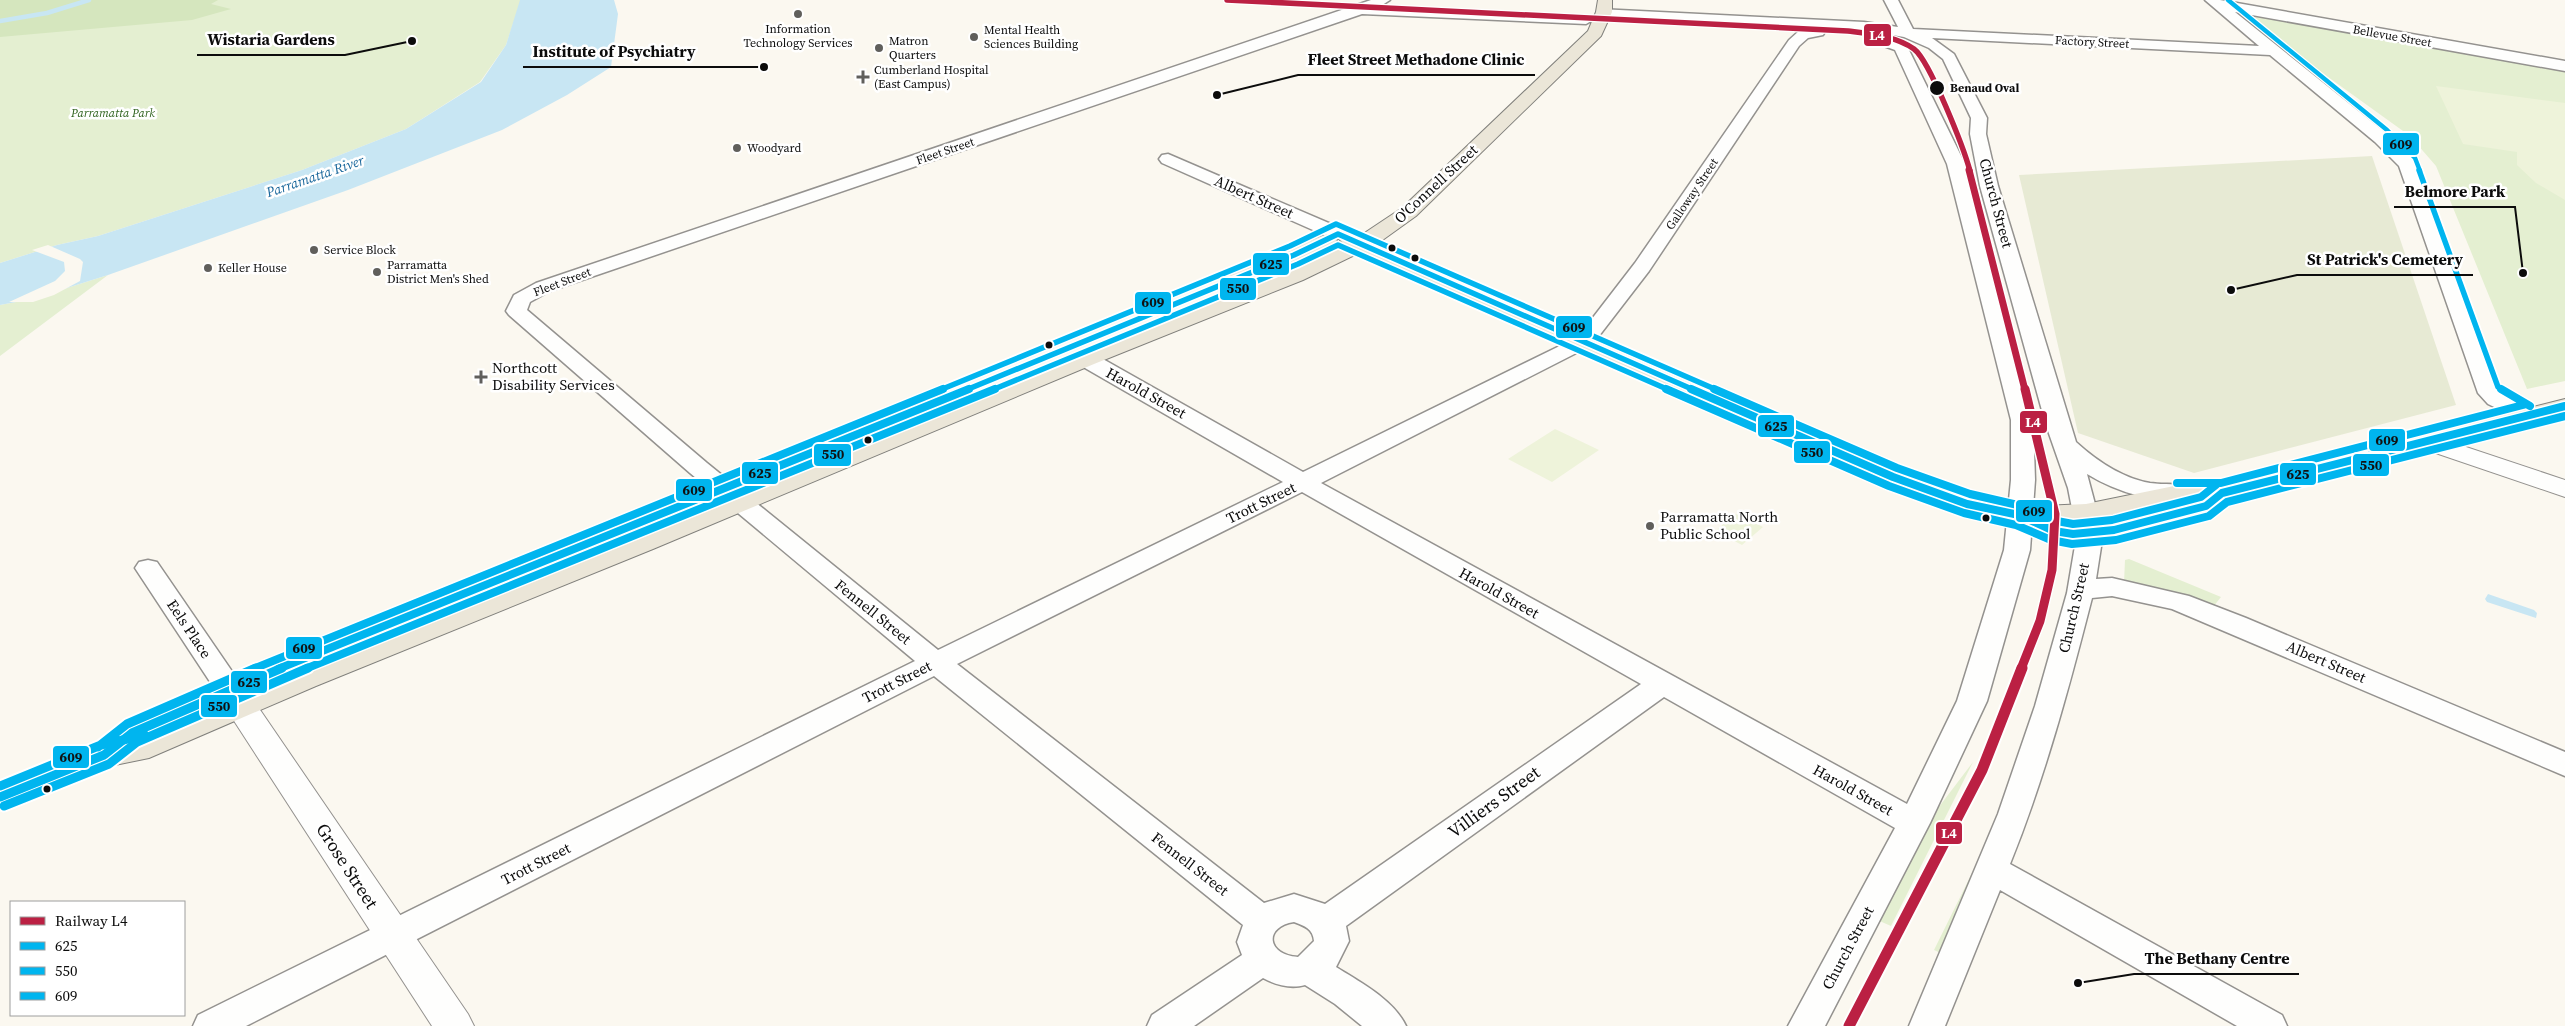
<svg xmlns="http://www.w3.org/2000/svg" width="2565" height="1026" font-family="'Source Serif 4',serif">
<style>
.green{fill:#e4efd1}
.forest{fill:#d5e6be}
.cemetery{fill:#e7ead4}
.pitch{fill:#eef3da}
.water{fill:#c8e6f3}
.pier{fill:#fbf8f0}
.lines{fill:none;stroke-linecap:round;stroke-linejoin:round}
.stream{stroke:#c8e6f3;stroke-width:4.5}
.minor-casing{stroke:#94928f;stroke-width:3}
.tertiary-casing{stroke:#94928f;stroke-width:2}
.primary-casing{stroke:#81807c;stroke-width:2}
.minor{fill:#fefefd;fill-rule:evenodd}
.tertiary{fill:#fefefd;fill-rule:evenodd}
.primary{fill:#ebe6d8;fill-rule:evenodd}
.tram{stroke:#d6c5c6;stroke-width:1}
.bus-1-far2-casing{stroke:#fff;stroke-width:9}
.bus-1-far1-casing{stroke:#fff;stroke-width:11}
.bus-1-casing{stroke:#fff;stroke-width:13}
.bus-2-far2-casing{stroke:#fff;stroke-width:9}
.bus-2-far1-casing{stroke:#fff;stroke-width:11}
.bus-2-casing{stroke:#fff;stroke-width:13}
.bus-3-far3-casing{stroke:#fff;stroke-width:7}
.bus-3-far2-casing{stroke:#fff;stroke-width:9}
.bus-3-far1-casing{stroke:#fff;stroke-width:11}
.bus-3-casing{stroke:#fff;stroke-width:13}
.bus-1-far2{stroke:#00b5ef;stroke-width:5.5}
.bus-1-far1{stroke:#00b5ef;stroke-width:8}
.bus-1{stroke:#00b5ef;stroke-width:9}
.bus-2-far2{stroke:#00b5ef;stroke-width:5.5}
.bus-2-far1{stroke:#00b5ef;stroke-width:8}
.bus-2{stroke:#00b5ef;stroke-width:9}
.bus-3-far3{stroke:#00b5ef;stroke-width:4.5}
.bus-3-far2{stroke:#00b5ef;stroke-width:5.5}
.bus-3-far1{stroke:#00b5ef;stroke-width:8}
.bus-3{stroke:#00b5ef;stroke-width:9}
.rail-1-far3-casing{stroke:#fff;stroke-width:8}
.rail-1-far2-casing{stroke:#fff;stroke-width:10}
.rail-1-far1-casing{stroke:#fff;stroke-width:12}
.rail-1-casing{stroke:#fff;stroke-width:15}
.rail-1-far3{stroke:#bb2043;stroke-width:5.5}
.rail-1-far2{stroke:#bb2043;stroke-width:7}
.rail-1-far1{stroke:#bb2043;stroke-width:9}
.rail-1{stroke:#bb2043;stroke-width:11}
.poi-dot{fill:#605f5c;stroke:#fff;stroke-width:2}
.stop-dot{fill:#0c0c0c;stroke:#fff;stroke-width:2}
.labels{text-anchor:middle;stroke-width:5;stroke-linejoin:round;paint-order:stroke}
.far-poi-label{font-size:12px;fill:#0c0c0c;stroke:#fff;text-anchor:start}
.far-street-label{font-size:12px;fill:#0c0c0c;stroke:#fff}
.far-stop-label{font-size:12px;font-weight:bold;fill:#0c0c0c;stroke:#fff;text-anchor:start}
.far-park-label{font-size:12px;font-style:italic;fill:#2f621e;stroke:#fff}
.far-water-label{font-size:14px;font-style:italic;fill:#19679b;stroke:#fff}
.street-label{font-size:15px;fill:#0c0c0c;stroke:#fff}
.poi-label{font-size:15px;fill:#0c0c0c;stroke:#fff;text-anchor:start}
.near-street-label{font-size:18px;fill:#0c0c0c;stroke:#fff}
.leader{fill:none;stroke:#0c0c0c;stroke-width:2}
.callout-dot{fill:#0c0c0c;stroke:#fff;stroke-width:2}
.callout-label{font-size:16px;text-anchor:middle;font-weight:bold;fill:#0c0c0c;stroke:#fff;stroke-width:5;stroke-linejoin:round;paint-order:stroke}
.line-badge{stroke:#fff;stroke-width:2}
.badge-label{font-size:14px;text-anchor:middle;font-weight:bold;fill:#fff}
.pale-badge-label{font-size:14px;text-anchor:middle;font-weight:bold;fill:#111}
</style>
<rect width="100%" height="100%" fill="#fbf8f0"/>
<!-- green -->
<path class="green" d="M 0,0 L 521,0 L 506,45 L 480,82 L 406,129 L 302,170 L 98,236 L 57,245 L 0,263 Z
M 2260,14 L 2565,71 L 2565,381 L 2527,389 L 2436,166 L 2410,136 L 2249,20 Z
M 108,275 L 0,356 L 0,305 L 32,299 Z
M 2129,559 L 2221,597 L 2213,607 L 2124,583 L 2125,560 Z
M 1973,762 L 1891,926 L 1875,919 L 1929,820 Z
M 1975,867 L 1980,869 L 1949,957 L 1934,950 Z"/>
<!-- forest -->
<path class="forest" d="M 0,0 L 218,0 L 211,4 L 231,9 L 192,20 L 0,37 Z"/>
<!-- cemetery -->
<path class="cemetery" d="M 2372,156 L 2456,405 L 2194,473 L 2078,433 L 2019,175 Z"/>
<!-- pitch -->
<path class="pitch" d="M 2436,86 L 2565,103 L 2565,200 L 2536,183 L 2517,165 L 2517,152 L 2463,144 Z
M 1555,429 L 1599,450 L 1552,482 L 1508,459 Z
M 1736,514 L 1763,527 L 1742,545 L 1715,531 Z"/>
<!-- water -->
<path class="water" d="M 520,0 L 614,0 L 618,14 L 611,67 L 567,95 L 502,130 L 348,190 L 108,275 L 32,299 L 0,305 L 0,263 L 57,245 L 98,236 L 302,170 L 406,129 L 481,82 L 506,45 Z
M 2488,594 L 2534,610 L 2537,613 L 2536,618 L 2487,602 L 2485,599 Z"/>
<!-- pier -->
<path class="pier" d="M 48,245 L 80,259 L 83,262 L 80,281 L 54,295 L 33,302 L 9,302 L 55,281 L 65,271 L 64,262 L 32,250 Z"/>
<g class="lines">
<!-- stream -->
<path class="stream" d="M 0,21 L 47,13 L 89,0"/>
<!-- minor casing -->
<g class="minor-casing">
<path id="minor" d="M 1371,0 L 1390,0 L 1379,7 L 1586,16 L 1593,20 L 1586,24 L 1362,14 L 550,291 L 530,302 L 527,310 L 707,463 L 938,650 L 1283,482 L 1078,364 L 1075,359 L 1078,354 L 1086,353 L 1094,354 L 1303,472 L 1578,337 L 1635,263 L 1789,40 L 1799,31 L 1818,28 L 1604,16 L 1599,15 L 1597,12 L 1599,9 L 1864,22 L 1898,27 L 1884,0 L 1898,0 L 1913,29 L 2259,46 L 2205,0 L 2220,0 L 2565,61 L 2565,71 L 2235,12 L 2387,134 L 2413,160 L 2499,390 L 2533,410 L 2536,415 L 2533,420 L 2525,422 L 2488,404 L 2478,393 L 2399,166 L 2375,142 L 2270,55 L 1932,38 L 1954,54 L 1987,118 L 1986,134 L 1998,186 L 2076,442 C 2097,461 2122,478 2150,483 C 2164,485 2179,483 2193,487 L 2196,492 L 2193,497 C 2158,506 2117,492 2087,474 L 2103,534 L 2096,579 L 2112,578 L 2189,596 L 2246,618 L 2565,752 L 2565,776 L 2172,609 L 2112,596 L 2092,598 C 2069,688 2045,777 2010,864 L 2282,1015 L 2287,1026 L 2237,1026 L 2000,890 L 1945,1026 L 1909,1026 L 1998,814 L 2035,706 L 2067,593 L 2077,534 L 2068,488 L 2046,425 L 1980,186 L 1970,134 L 1971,118 L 1943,59 L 1929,48 L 1904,37 L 1864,30 L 1818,28 L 1825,32 L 1823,35 L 1808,38 L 1799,46 L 1649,271 L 1592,345 L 1321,483 L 1907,804 L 1957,701 L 2004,550 L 2011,480 L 2011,420 L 1947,164 L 1895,50 L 1870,41 L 1868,38 L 1875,34 L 1906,44 L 1965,164 L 2033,420 L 2035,480 L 2030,550 L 1987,701 L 1930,823 L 1825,1026 L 1788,1026 L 1895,828 L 1664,697 L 1346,926 L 1349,941 L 1336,967 C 1360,982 1394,1000 1406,1026 L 1362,1026 L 1335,1004 L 1305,985 C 1291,989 1276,985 1263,978 L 1194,1026 L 1147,1026 L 1152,1015 L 1242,955 L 1237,942 L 1243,925 L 934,676 L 246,1026 L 193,1026 L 198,1015 L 915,661 L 690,473 L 509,315 L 506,311 L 514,295 L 536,283 ZM 1302,492 L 1641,684 L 1325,904 L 1294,894 L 1264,903 L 957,664 ZM 1294,922 C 1305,926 1313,929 1314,941 L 1298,957 C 1267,955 1263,927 1294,922 Z
M 1168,154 L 1345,230 L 1347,234 L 1345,238 L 1331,238 L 1162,163 L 1159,159 L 1162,155 Z
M 148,560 L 157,562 L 240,683 L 244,690 L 240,697 L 230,700 L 220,697 L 135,568 L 139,562 Z"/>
</g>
<!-- tertiary casing -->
<g class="tertiary-casing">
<path id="tertiary" d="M 2424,433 L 2565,480 L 2565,497 L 2415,446 L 2411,441 L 2415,436 Z
M 230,679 L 241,682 L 468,1014 L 474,1026 L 432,1026 L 214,690 L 219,682 Z"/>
</g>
<!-- primary casing -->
<g class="primary-casing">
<path id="primary" d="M 1598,0 L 1612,0 L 1612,12 L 1601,36 L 1416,216 L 1377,244 L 1902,471 L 1974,497 L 2020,507 L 2086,504 L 2184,484 L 2222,485 L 2565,399 L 2565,414 L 2232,499 L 2216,512 L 2114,539 L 2073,543 L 2044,537 L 2011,522 L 1957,510 L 1884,483 L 1361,252 L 1303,280 L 1094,364 L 653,549 L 316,686 L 149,758 L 110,766 L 0,810 L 0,783 L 92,746 L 131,738 L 294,670 L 607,547 L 597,550 L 587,547 L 583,541 L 587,535 L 665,503 L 675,501 L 685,503 L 689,509 L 685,515 L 610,546 L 1337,249 L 1344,244 L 1339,239 L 1342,235 L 1349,233 L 1360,236 L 1402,208 L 1588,31 L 1596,12 ZM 2184,500 L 2196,500 C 2162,509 2086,535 2056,521 L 2086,520 Z
M 1327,234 L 1334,236 L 1337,240 L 1334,244 L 1246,283 L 1238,285 L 1230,283 L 1227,278 L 1230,273 Z"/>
</g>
<!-- minor -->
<use href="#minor" class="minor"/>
<!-- tertiary -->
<use href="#tertiary" class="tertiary"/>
<!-- primary -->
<use href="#primary" class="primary"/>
<!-- tram -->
<path class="tram" d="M 1402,9 L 1456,9"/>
<!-- bus-1-far2 casing -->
<g class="bus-1-far2-casing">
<path id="bus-1-far2" d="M 966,390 L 1294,255 L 1338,234 L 1694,390"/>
</g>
<!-- bus-1-far1 casing -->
<g class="bus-1-far1-casing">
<path id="bus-1-far1" d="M 1691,389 L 1893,477 L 1967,504 L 2019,515 L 2054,531 L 2073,534 L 2114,530 L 2206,506 L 2222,493 L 2565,406
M 278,669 L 969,389"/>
</g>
<!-- bus-1 casing -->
<g class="bus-1-casing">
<path id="bus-1" d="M 0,797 L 104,755 L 132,733 L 282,668"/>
</g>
<!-- bus-2-far2 casing -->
<g class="bus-2-far2-casing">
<path id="bus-2-far2" d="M 992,390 L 1298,264 L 1338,245 L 1669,390"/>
</g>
<!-- bus-2-far1 casing -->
<g class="bus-2-far1-casing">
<path id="bus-2-far1" d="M 1666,389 L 1889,486 L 1964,513 L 2016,525 L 2051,540 L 2072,544 L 2116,540 L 2209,516 L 2227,502 L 2565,416
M 305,669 L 995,389"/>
</g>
<!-- bus-2 casing -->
<g class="bus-2-casing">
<path id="bus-2" d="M 4,806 L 109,764 L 137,742 L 308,668"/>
</g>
<!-- bus-3-far3 casing -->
<g class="bus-3-far3-casing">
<path id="bus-3-far3" d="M 2228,0 L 2387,130 L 2415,158 L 2420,171"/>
</g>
<!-- bus-3-far2 casing -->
<g class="bus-3-far2-casing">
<path id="bus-3-far2" d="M 2419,170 L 2498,387 L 2503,390
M 940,390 L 1290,246 L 1336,224 L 1717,390"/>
</g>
<!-- bus-3-far1 casing -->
<g class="bus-3-far1-casing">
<path id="bus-3-far1" d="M 1714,389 L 1897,468 L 1970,494 L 2022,506 L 2057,521 L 2073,524 L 2112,520 L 2201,497 L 2216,485
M 2501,389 L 2530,406
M 2177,483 L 2221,483 L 2523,405
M 253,669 L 943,389"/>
</g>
<!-- bus-3 casing -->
<g class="bus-3-casing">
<path id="bus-3" d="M 98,747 L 127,724 L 256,668
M 0,786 L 101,745 L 145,735"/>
</g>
<!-- bus-1-far2 -->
<use href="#bus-1-far2" class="bus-1-far2"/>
<!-- bus-1-far1 -->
<use href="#bus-1-far1" class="bus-1-far1"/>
<!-- bus-1 -->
<use href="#bus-1" class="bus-1"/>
<!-- bus-2-far2 -->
<use href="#bus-2-far2" class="bus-2-far2"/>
<!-- bus-2-far1 -->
<use href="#bus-2-far1" class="bus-2-far1"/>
<!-- bus-2 -->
<use href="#bus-2" class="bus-2"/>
<!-- bus-3-far3 -->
<use href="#bus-3-far3" class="bus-3-far3"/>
<!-- bus-3-far2 -->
<use href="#bus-3-far2" class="bus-3-far2"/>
<!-- bus-3-far1 -->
<use href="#bus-3-far1" class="bus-3-far1"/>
<!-- bus-3 -->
<use href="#bus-3" class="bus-3"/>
<!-- rail-1-far3 casing -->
<g class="rail-1-far3-casing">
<path id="rail-1-far3" d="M 1227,0 L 1848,31 C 1871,34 1895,36 1914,49 C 1930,61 1964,149 1970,171"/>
</g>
<!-- rail-1-far2 casing -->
<g class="rail-1-far2-casing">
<path id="rail-1-far2" d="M 1969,170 L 2025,390"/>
</g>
<!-- rail-1-far1 casing -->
<g class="rail-1-far1-casing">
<path id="rail-1-far1" d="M 2021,669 L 2040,621 L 2052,570 L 2055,514 L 2025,389"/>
</g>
<!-- rail-1 casing -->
<g class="rail-1-casing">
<path id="rail-1" d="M 1849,1026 L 1982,770 L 2022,668"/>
</g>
<!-- rail-1-far3 -->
<use href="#rail-1-far3" class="rail-1-far3"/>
<!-- rail-1-far2 -->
<use href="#rail-1-far2" class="rail-1-far2"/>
<!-- rail-1-far1 -->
<use href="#rail-1-far1" class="rail-1-far1"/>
<!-- rail-1 -->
<use href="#rail-1" class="rail-1"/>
</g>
<!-- markers -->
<g class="poi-dot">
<circle cx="798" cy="14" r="5"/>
<circle cx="974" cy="37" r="5"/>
<circle cx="879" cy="48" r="5"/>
<path d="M860.5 69.5h5v5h5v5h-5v5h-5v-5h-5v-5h5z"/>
<circle cx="737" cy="148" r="5"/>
<circle cx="314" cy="250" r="5"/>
<circle cx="208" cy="268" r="5"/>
<circle cx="377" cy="272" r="5"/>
<path d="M478.5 369.5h5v5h5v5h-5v5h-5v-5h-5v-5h5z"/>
<circle cx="1650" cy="526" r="5"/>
</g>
<g class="stop-dot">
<circle cx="1937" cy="88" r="8"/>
<circle cx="1392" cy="248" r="4.5"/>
<circle cx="1415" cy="258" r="4.5"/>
<circle cx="1049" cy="345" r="4.5"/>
<circle cx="868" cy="440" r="4.5"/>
<circle cx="1986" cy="518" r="4.5"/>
<circle cx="47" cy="789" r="4.5"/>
</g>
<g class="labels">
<!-- far-poi labels -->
<g class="far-poi-label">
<text x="798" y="33" text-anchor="middle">Information<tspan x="798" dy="14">Technology Services</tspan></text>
<text x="984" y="34">Mental Health<tspan x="984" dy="14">Sciences Building</tspan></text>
<text x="889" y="45">Matron<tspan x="889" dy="14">Quarters</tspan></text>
<text x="874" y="74">Cumberland Hospital<tspan x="874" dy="14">(East Campus)</tspan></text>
<text x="747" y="152">Woodyard</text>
<text x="324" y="254">Service Block</text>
<text x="387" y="269">Parramatta<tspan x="387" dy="14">District Men's Shed</tspan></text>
<text x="218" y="272">Keller House</text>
</g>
<!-- far-street labels -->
<g class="far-street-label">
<text transform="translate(2392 36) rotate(10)" y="4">Bellevue Street</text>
<text transform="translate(2092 42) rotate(3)" y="4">Factory Street</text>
<text transform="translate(945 151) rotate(-19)" y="4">Fleet Street</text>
<text transform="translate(1692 194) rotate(-56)" y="4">Galloway Street</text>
<text transform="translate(562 282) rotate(-21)" y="4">Fleet Street</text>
</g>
<!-- far-stop labels -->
<g class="far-stop-label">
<text x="1950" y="92">Benaud Oval</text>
</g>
<!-- far-park labels -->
<g class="far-park-label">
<text x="113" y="117">Parramatta Park</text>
</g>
<!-- far-water labels -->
<g class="far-water-label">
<text transform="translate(315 176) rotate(-19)" y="5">Parramatta River</text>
</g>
<!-- street labels -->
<g class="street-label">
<text transform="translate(1436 184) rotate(-43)" y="5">O'Connell Street</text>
<text transform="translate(1254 197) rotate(24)" y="5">Albert Street</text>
<text transform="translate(1996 203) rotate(75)" y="5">Church Street</text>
<text transform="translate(1146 393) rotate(29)" y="5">Harold Street</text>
<text transform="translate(1261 503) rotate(-26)" y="5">Trott Street</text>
<text transform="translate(1499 593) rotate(29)" y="5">Harold Street</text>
<text transform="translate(2074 608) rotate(-77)" y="5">Church Street</text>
<text transform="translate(873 612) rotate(39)" y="5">Fennell Street</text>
<text transform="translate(189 629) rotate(56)" y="5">Eels Place</text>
<text transform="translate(2326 662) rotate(23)" y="5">Albert Street</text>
<text transform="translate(897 682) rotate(-27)" y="5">Trott Street</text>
<text transform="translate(1853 790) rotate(29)" y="5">Harold Street</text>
<text transform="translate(536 864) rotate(-27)" y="5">Trott Street</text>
<text transform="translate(1190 864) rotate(38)" y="5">Fennell Street</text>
<text transform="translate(1848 948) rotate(-62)" y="5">Church Street</text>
</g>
<!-- poi labels -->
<g class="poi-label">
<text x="492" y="373">Northcott<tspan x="492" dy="17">Disability Services</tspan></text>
<text x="1660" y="522">Parramatta North<tspan x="1660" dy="17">Public School</tspan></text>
</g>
<!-- near-street labels -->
<g class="near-street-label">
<text transform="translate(1494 802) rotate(-36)" y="6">Villiers Street</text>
<text transform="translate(347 866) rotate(57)" y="6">Grose Street</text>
</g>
</g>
<!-- callouts -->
<path class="leader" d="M412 41L345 55H197M764 67L706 67H523M1217 95L1298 75H1535M2523 273L2515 207H2394M2231 290L2297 275H2473M2078 983L2134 974H2299"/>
<g class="callout-dot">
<circle cx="412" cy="41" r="5"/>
<circle cx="764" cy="67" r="5"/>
<circle cx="1217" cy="95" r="5"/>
<circle cx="2523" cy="273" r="5"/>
<circle cx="2231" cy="290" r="5"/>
<circle cx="2078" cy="983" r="5"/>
</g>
<g class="callout-label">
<text x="271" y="45">Wistaria Gardens</text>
<text x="614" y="57">Institute of Psychiatry</text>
<text x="1416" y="65">Fleet Street Methadone Clinic</text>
<text x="2455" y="197">Belmore Park</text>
<text x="2385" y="265">St Patrick's Cemetery</text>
<text x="2217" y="964">The Bethany Centre</text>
</g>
<g class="line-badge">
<rect x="1863" y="23" width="29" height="24" rx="5" fill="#bb2043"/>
<rect x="2382" y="132" width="38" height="24" rx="5" fill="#00b5ef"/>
<rect x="1252" y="252" width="38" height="24" rx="5" fill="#00b5ef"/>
<rect x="1219" y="277" width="38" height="24" rx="5" fill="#00b5ef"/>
<rect x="1134" y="291" width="38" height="24" rx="5" fill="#00b5ef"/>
<rect x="1555" y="315" width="38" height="24" rx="5" fill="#00b5ef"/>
<rect x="2019" y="410" width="29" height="24" rx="5" fill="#bb2043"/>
<rect x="1757" y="414" width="38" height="24" rx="5" fill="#00b5ef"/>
<rect x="2368" y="428" width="38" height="24" rx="5" fill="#00b5ef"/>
<rect x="1793" y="440" width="38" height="24" rx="5" fill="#00b5ef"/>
<rect x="813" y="443" width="39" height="24" rx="5" fill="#00b5ef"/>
<rect x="2352" y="453" width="38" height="24" rx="5" fill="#00b5ef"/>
<rect x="741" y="461" width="38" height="24" rx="5" fill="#00b5ef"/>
<rect x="2279" y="462" width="38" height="24" rx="5" fill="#00b5ef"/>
<rect x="675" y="478" width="38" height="24" rx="5" fill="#00b5ef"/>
<rect x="2015" y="499" width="38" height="24" rx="5" fill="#00b5ef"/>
<rect x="285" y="636" width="38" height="24" rx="5" fill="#00b5ef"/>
<rect x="230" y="670" width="38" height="24" rx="5" fill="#00b5ef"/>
<rect x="200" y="694" width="38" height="24" rx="5" fill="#00b5ef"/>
<rect x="52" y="745" width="38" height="24" rx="5" fill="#00b5ef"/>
<rect x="1935" y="821" width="28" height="24" rx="5" fill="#bb2043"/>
</g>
<g class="badge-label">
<text x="1877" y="40">L4</text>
<text x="2033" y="427">L4</text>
<text x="1949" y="838">L4</text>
</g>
<g class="pale-badge-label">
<text x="2401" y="149">609</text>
<text x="1271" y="269">625</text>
<text x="1238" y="293">550</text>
<text x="1153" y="307">609</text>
<text x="1574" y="332">609</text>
<text x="1776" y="431">625</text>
<text x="2387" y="445">609</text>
<text x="1812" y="457">550</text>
<text x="833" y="459">550</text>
<text x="2371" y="470">550</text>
<text x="760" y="478">625</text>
<text x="2298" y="479">625</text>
<text x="694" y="495">609</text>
<text x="2034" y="516">609</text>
<text x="304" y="653">609</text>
<text x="249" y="687">625</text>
<text x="219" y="711">550</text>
<text x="71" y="762">609</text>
</g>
<!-- legend -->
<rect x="10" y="901" width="175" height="115" fill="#ffffff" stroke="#9e9e9e"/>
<rect x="20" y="917" width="25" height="8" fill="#bb2043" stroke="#9e9e9e"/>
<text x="55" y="926" font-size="15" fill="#0c0c0c">Railway L4</text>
<rect x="20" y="942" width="25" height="8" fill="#00b5ef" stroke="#9e9e9e"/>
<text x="55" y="951" font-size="15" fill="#0c0c0c">625</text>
<rect x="20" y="967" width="25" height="8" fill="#00b5ef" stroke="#9e9e9e"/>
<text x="55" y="976" font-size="15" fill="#0c0c0c">550</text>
<rect x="20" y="992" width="25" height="8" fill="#00b5ef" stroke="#9e9e9e"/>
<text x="55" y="1001" font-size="15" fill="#0c0c0c">609</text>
</svg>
